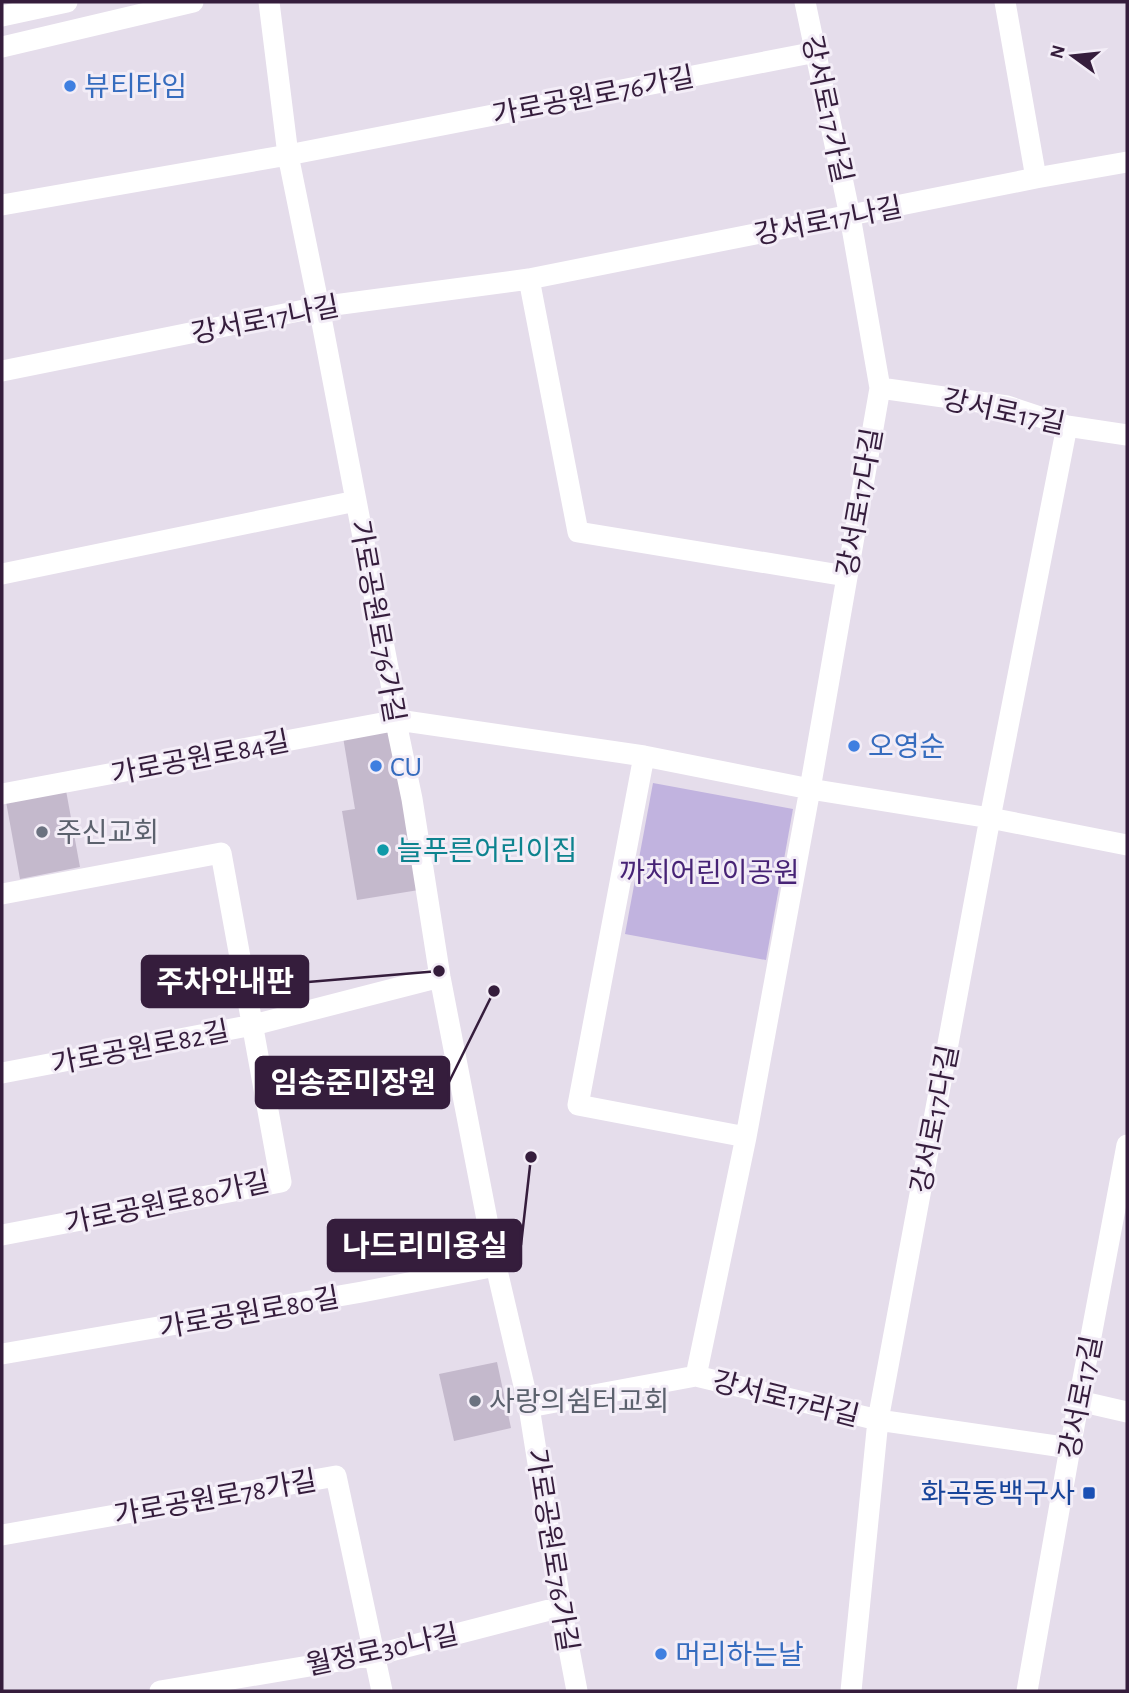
<svg xmlns="http://www.w3.org/2000/svg" width="1129" height="1693" font-family="'Alegreya Sans','Noto Sans KR',sans-serif">
<style>
.green{fill:#c1b3df}
.building{fill:#c4b9cc}
.lines{fill:none;stroke-linecap:round;stroke-linejoin:round}
.minor{stroke:#fff;stroke-width:21}
.shop-dot{fill:#3f7fe0;stroke:#f3edf7;stroke-width:2.5}
.worship-dot{fill:#6b7280;stroke:#f3edf7;stroke-width:2.5}
.culture-dot{fill:#0f9aa8;stroke:#f3edf7;stroke-width:2.5}
.transit-dot{fill:#1a4fb4;stroke:#f3edf7;stroke-width:2.5}
.labels{text-anchor:middle;stroke-width:6;stroke-linejoin:round;paint-order:stroke}
.shop-label{font-size:28px;fill:#366cbe;stroke:#f3edf7;text-anchor:start}
.street-label{font-size:28px;fill:#351d3c;stroke:#f3edf7}
.worship-label{font-size:28px;fill:#5b616d;stroke:#f3edf7;text-anchor:start}
.culture-label{font-size:28px;fill:#0d838f;stroke:#f3edf7;text-anchor:start}
.park-label{font-size:28px;fill:#472376;stroke:#f3edf7}
.transit-label{font-size:28px;fill:#164399;stroke:#f3edf7;text-anchor:end}
.leader{fill:none;stroke:#351d3c;stroke-width:2.5}
.callout-dot{fill:#351d3c;stroke:#f3edf7;stroke-width:2.5}
.callout{fill:#351d3c;stroke:#351d3c;stroke-width:2.5}
.callout-label{font-size:30px;text-anchor:middle;font-weight:bold;fill:#fff}
</style>
<rect width="100%" height="100%" fill="#e5ddeb"/>
<!-- green -->
<path class="green" d="M 653,783 L 793,809 L 766,960 L 625,934 Z"/>
<!-- building -->
<path class="building" d="M 396,721 L 425,889 L 357,900 L 342,811 L 355,809 L 342,731 Z
M 65,785 L 80,867 L 20,879 L 5,796 Z
M 497,1362 L 511,1428 L 454,1441 L 439,1374 Z"/>
<g class="lines">
<!-- minor -->
<path class="minor" d="M 269,2 L 288,155 L 319,307 L 398,720 L 398,732 L 412,799 L 440,977 L 496,1266 L 529,1407 L 561,1607 L 577,1691
M 1005,2 L 1036,178
M 2,16 L 67,2
M 2,47 L 193,2
M 2,205 L 288,155 L 816,52
M 529,279 L 578,532 L 846,576
M 2,371 L 319,307 L 529,279 L 1036,178 L 1127,162
M 880,388 L 1007,406 L 1067,426 L 1127,435
M 2,574 L 356,501
M 644,756 L 578,1105 L 746,1137
M 2,794 L 398,720 L 644,756 L 810,789 L 990,818 L 1127,845
M 2,894 L 221,853 L 281,1182 L 2,1235
M 2,1073 L 253,1025 L 440,977
M 2,1354 L 362,1292 L 496,1266
M 696,1376 L 746,1137 L 810,789 L 880,388 L 850,216 L 805,2
M 1079,1401 L 1127,1412
M 529,1407 L 696,1376 L 878,1420 L 1070,1448
M 2,1535 L 336,1476 L 382,1691
M 160,1691 L 375,1655 L 561,1607
M 851,1691 L 878,1420 L 990,818 L 1067,426
M 1027,1691 L 1070,1448 L 1127,1145"/>
</g>
<!-- markers -->
<g class="shop-dot">
<circle cx="70" cy="86" r="7"/>
<circle cx="854" cy="746" r="7"/>
<circle cx="376" cy="766" r="7"/>
<circle cx="661" cy="1654" r="7"/>
</g>
<g class="worship-dot">
<circle cx="42" cy="832" r="7"/>
<circle cx="475" cy="1401" r="7"/>
</g>
<circle class="culture-dot" cx="383" cy="850" r="7"/>
<rect class="transit-dot" x="1082" y="1486" width="14" height="14" rx="3.5"/>
<g class="labels">
<!-- shop labels -->
<g class="shop-label">
<text x="84" y="96">뷰티타임</text>
<text x="868" y="756">오영순</text>
<text x="390" y="776">CU</text>
<text x="675" y="1664">머리하는날</text>
</g>
<!-- street labels -->
<g class="street-label">
<text transform="translate(593 95) rotate(-11)" y="10">가로공원로76가길</text>
<text transform="translate(828 109) rotate(78)" y="10">강서로17가길</text>
<text transform="translate(828 220) rotate(-11)" y="10">강서로17나길</text>
<text transform="translate(265 319) rotate(-11)" y="10">강서로17나길</text>
<text transform="translate(1004 411) rotate(12)" y="10">강서로17길</text>
<text transform="translate(859 502) rotate(-80)" y="10">강서로17다길</text>
<text transform="translate(378 621) rotate(80)" y="10">가로공원로76가길</text>
<text transform="translate(200 757) rotate(-11)" y="10">가로공원로84길</text>
<text transform="translate(140 1047) rotate(-11)" y="10">가로공원로82길</text>
<text transform="translate(934 1119) rotate(-79)" y="10">강서로17다길</text>
<text transform="translate(167 1202) rotate(-12)" y="10">가로공원로80가길</text>
<text transform="translate(249 1312) rotate(-10)" y="10">가로공원로80길</text>
<text transform="translate(1080 1397) rotate(-79)" y="10">강서로17길</text>
<text transform="translate(786 1398) rotate(14)" y="10">강서로17라길</text>
<text transform="translate(215 1497) rotate(-10)" y="10">가로공원로78가길</text>
<text transform="translate(553 1550) rotate(81)" y="10">가로공원로76가길</text>
<text transform="translate(382 1649) rotate(-12)" y="10">월정로30나길</text>
</g>
<!-- worship labels -->
<g class="worship-label">
<text x="56" y="842">주신교회</text>
<text x="489" y="1411">사랑의쉼터교회</text>
</g>
<!-- culture labels -->
<g class="culture-label">
<text x="397" y="860">늘푸른어린이집</text>
</g>
<!-- park labels -->
<g class="park-label">
<text x="709" y="882">까치어린이공원</text>
</g>
<!-- transit labels -->
<g class="transit-label">
<text x="1075" y="1503">화곡동백구사</text>
</g>
</g>
<!-- callouts -->
<path class="leader" d="M439 971L308 982M494 991L449 1082M531 1157L521 1245"/>
<g class="callout-dot">
<circle cx="439" cy="971" r="7"/>
<circle cx="494" cy="991" r="7"/>
<circle cx="531" cy="1157" r="7"/>
</g>
<g class="callout">
<rect x="142" y="956" width="166" height="51" rx="7"/>
<rect x="256" y="1057" width="193" height="51" rx="7"/>
<rect x="328" y="1220" width="193" height="51" rx="7"/>
</g>
<g class="callout-label">
<text x="225" y="992">주차안내판</text>
<text x="353" y="1093">임송준미장원</text>
<text x="425" y="1256">나드리미용실</text>
</g>
<!-- border -->
<rect width="1129" height="1693" fill="none" stroke="#351d3c" stroke-width="7"/>
<!-- north arrow -->
<g transform="translate(1073 56) rotate(285)" stroke="#f3edf7" stroke-width="5" paint-order="stroke">
<path d="M0-5L12 26L0 18L-12 26Z" fill="#351d3c"/>
<text y="-10" font-size="19" font-weight="bold" text-anchor="middle" fill="#351d3c">N</text>
</g>
</svg>
